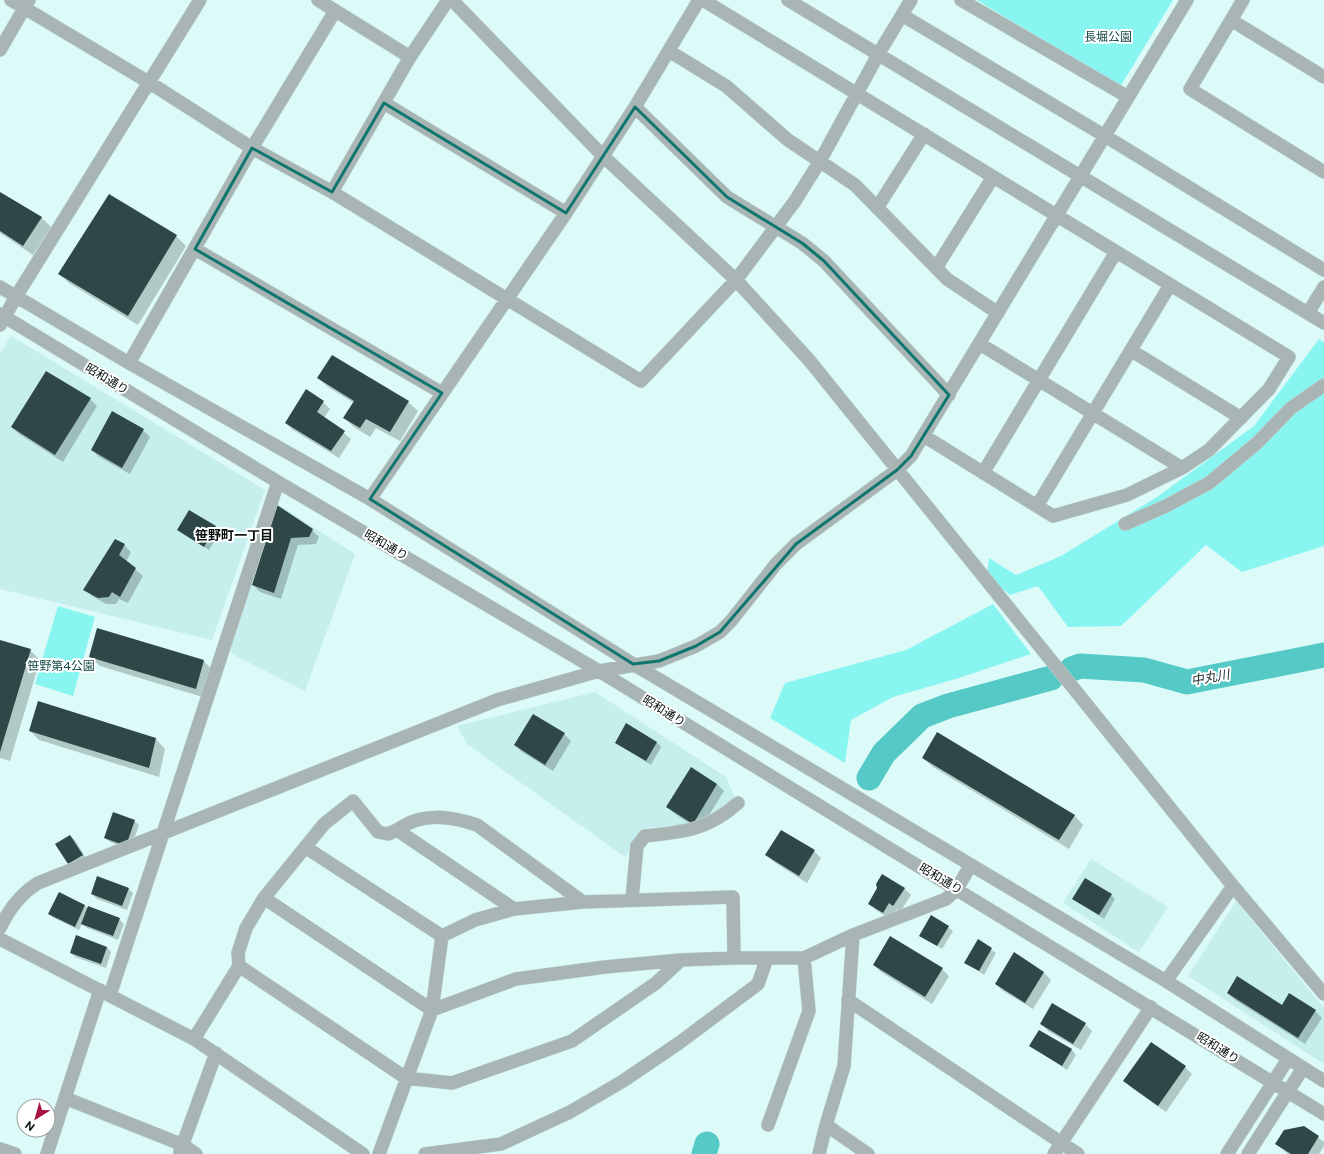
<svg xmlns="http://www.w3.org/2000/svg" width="1324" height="1154" font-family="'Public Sans','Noto Sans JP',sans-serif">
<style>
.built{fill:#c6eeec}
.green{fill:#89f5f1}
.shadow{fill:#0003}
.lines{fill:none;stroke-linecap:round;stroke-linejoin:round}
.river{stroke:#55c9c6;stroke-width:25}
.building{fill:#2f4847}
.minor-casing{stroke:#bad5d3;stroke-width:14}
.minor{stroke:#a8b5b4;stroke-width:13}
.marked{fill:none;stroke:#0f766e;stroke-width:3;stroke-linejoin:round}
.labels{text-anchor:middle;stroke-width:4;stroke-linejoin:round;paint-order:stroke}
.park-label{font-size:12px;fill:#144846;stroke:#fff}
.street-label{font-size:12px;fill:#071110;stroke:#fff}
.neighbourhood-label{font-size:13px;font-weight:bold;fill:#071110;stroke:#fff}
.water-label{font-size:13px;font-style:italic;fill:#1a2f2e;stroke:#fff}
</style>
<rect width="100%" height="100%" fill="#dcfaf8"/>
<!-- built -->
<path class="built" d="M 11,336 L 265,490 L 212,640 L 0,589 L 0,354 Z
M 276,503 L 355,554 L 305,691 L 232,654 L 229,646 Z
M 595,692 L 726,777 L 735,798 L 718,810 L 685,825 L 646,828 L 625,857 L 468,745 L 457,726 Z
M 1091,859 L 1168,907 L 1139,952 L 1063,903 Z
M 1236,901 L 1324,1008 L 1324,1064 L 1188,976 Z"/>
<!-- green -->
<path class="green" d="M 977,0 L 1173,0 L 1120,87 Z
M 1319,339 L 1324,342 L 1324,546 L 1242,572 L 1206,545 L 1121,626 L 1068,627 L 1038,586 L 1010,595 L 987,576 L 989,558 L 1016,575 L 1061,556 L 1157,497 L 1254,426 Z
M 993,604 L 1031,654 L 959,678 L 893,697 L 851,720 L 845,763 L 770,718 L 785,683 L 906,650 Z
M 58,606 L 95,617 L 73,696 L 35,684 Z"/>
<!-- shadow -->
<path class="shadow" d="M 0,193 L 41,217 L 51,227 L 33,255 L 0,233 Z
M 176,236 L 186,246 L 138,325 L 69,283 L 59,273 Z
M 318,378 L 408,402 L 418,411 L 400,441 L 376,428 L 370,437 L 354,427 L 344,418 L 354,403 L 328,387 Z
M 90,399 L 97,406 L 63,462 L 19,434 L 12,427 Z
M 323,402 L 330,409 L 324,418 L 351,439 L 339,458 L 293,430 L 286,423 Z
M 143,430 L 150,437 L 130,474 L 99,457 L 92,450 Z
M 278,507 L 312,530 L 319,537 L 316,544 L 298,545 L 281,599 L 260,592 L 253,585 Z
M 190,511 L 220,532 L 209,550 L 178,530 Z
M 124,545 L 131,552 L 126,562 L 143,576 L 128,603 L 119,599 L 116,604 L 106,604 L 92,596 L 85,589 Z
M 98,629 L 204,661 L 213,671 L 206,698 L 100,666 L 90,657 Z
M 0,641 L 30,650 L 40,660 L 10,761 L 0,758 Z
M 38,702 L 156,739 L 165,749 L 159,777 L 39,740 L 30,731 Z
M 564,734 L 571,741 L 553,771 L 522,752 L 515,745 Z
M 657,742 L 661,747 L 651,765 L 616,743 Z
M 923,758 L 1074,815 L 1083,825 L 1069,849 L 933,767 Z
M 691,769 L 717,784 L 724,791 L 700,830 L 675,814 L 668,807 Z
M 134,821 L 139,825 L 130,850 L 110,842 L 105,838 Z
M 70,836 L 75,840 L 87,860 L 69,864 L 57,844 Z
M 814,851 L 821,858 L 807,883 L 774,862 L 767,855 Z
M 904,888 L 911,895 L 900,912 L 897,909 L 890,919 L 876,910 L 869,903 Z
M 128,889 L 133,893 L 127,910 L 97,899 L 92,894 Z
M 1111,895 L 1115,899 L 1104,919 L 1073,899 Z
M 84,905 L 88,909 L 119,919 L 124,924 L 118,940 L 87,928 L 82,924 L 79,930 L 54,918 L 49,914 Z
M 931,916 L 953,931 L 942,949 L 921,935 Z
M 979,941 L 996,953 L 984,975 L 966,962 Z
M 107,947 L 111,952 L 106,968 L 75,957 L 71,953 Z
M 1014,954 L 1044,973 L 1051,980 L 1033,1009 L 1003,991 L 996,984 Z
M 874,965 L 942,969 L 949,976 L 932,1004 L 881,972 Z
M 1228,993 L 1282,1006 L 1315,1011 L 1322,1018 L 1305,1044 L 1235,1000 Z
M 1052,1004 L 1085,1024 L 1092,1031 L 1081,1050 L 1048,1031 L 1041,1024 Z
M 1039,1031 L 1072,1050 L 1076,1055 L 1067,1070 L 1031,1046 Z
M 1185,1067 L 1192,1074 L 1166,1112 L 1132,1088 L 1125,1081 Z
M 1304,1127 L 1324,1142 L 1324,1146 L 1319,1154 L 1288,1154 L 1276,1144 Z"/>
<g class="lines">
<!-- river -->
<path class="river" d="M 1072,669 L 1080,666 L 1144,670 L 1187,682 L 1324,655
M 869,778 L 884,753 L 922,716 L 948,706 L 1051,678
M 704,1154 L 707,1144"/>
</g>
<!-- building -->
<path class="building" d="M 0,192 L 42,217 L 23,246 L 0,231 Z
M 109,194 L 177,235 L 128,316 L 58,274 Z
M 332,355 L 409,401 L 390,432 L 366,419 L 360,428 L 343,418 L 354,401 L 317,378 Z
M 46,371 L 91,398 L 55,455 L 11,427 Z
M 306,389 L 324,401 L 317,412 L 345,431 L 331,451 L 285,423 Z
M 112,411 L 144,429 L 122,468 L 91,450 Z
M 277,505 L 313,529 L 309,537 L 291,538 L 274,593 L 252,585 Z
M 189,510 L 216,526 L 204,547 L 177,530 Z
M 115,539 L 125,544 L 119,555 L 136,568 L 120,597 L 112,592 L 109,597 L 98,598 L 83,590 Z
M 97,628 L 204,660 L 196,689 L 89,657 Z
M 0,640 L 31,649 L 0,752 Z
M 38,701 L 156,738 L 149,768 L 29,731 Z
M 533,714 L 565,733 L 545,765 L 514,745 Z
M 626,723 L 657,742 L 646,761 L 615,743 Z
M 937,732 L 1075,815 L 1059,840 L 922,758 Z
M 691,767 L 717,784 L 693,824 L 666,807 Z
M 113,812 L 135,820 L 126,846 L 104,838 Z
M 781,830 L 815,850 L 799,876 L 765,855 Z
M 70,835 L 83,855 L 68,864 L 55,844 Z
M 882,874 L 905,888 L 893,906 L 889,903 L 883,913 L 868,904 L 877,888 L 876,884 Z
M 97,876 L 129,888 L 122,906 L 91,894 Z
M 1085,878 L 1112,894 L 1099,915 L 1072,899 Z
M 59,892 L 85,905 L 75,927 L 48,914 Z
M 88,906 L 120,918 L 113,936 L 81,924 Z
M 931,915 L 949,926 L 937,946 L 919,936 Z
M 76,935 L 107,947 L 101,964 L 70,953 Z
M 890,936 L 943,968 L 925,997 L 873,965 Z
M 978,939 L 992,948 L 979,971 L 964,963 Z
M 1014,952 L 1044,972 L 1025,1003 L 995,984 Z
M 1237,976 L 1282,1005 L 1289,993 L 1316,1010 L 1298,1038 L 1227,993 Z
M 1052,1003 L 1086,1023 L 1073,1044 L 1040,1024 Z
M 1039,1030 L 1072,1049 L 1062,1066 L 1029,1046 Z
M 1151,1042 L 1186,1066 L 1158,1106 L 1123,1081 Z
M 1304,1126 L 1319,1136 L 1308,1154 L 1291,1154 L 1275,1144 L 1284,1130 Z"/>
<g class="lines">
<!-- minor casing -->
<g class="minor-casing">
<path id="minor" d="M 11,0 L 150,83 L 252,148 L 332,192 L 641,381 L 736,280 L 795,201 L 820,161 L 879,53 L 911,0
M 318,0 L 410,57
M 452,0 L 603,156 L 736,280 L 809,360 L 1233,886 L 1324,994
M 703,0 L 1289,357 L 1269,389 L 1209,450 L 1182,468 L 1127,495 L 1053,516 L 924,436
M 788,0 L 1324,323
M 961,0 L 1128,97
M 1243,0 L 1190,89 L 1324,172
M 902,15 L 1105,136 L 1324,270
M 1231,20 L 1324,77
M 0,50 L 29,0
M 669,51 L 726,86 L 788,140 L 855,185 L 947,279 L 998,313
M 384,103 L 566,213
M 635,107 L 727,197 L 802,243 L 824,261 L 949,395
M 332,192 L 410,57 L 448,0
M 877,208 L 924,134
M 195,249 L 442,393
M 936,268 L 993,177
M 0,287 L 129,363 L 370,499 L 633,664 L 1166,981 L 1324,1081
M 1308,313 L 1324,287
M 0,314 L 278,482 L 599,671 L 1324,1114
M 0,325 L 17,295 L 200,0
M 980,344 L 1182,468
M 1132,351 L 1241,418
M 129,363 L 252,148 L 335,11
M 983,473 L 1116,252
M 370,499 L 566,213 L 635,107 L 699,0
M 1037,506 L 1170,285
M 1125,524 L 1166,506 L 1209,483 L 1257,443 L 1291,408 L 1324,385
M 397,830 C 422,812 449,816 477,825 L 583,902
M 305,847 L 442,936
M 264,898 L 432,1010
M 632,899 L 637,846 L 645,836 C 684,832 708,830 738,803
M 0,928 C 9,909 20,894 38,883 L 497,700 L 599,671 L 659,661 L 696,646 L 720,632 L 731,621 L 776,564 L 796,544 L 897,470 L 911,456 L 1187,0
M 442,936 L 475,920 L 514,909 L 583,902 L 733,897 L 734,958
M 0,939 L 194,1039 L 363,1154
M 239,966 L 406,1078 L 452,1083 L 572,1041 L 656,983 L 681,960
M 1166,981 L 1233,886
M 110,995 L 278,482
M 848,1000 L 1078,1154
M 432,1010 L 516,979 L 605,967 L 681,960 L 734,958 L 804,958 L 853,935 L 946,899 L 957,889 L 970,866
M 194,1039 L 239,966 L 238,953 L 246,928 L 264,898 L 324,824 L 353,801 L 378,832 L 388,834 L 397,830 L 514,909
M 65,1098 L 100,990
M 768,1125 L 809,1011 L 804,958
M 826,1125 L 868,1154
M 0,1149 L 15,1154
M 180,1152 L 216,1053
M 47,1154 L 65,1098 L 183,1145 L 196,1154
M 379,1154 L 432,1010 L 442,936
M 425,1154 L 501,1144 L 570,1112 L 623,1081 L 679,1043 L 758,984 L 767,958
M 819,1154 L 826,1125 L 844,1066 L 853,935
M 1054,1154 L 1151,1007
M 1227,1154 L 1288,1059
M 1248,1154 L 1303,1068"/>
</g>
<!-- minor -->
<use href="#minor" class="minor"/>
</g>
<!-- marked area -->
<path class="marked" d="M 384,103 L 566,213 L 635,107 L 727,197 L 802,243 L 824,261 L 949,395 L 911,456 L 897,470 L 796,544 L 720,632 L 696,646 L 659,661 L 633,664 L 370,499 L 442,393 L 195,249 L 252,148 L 332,192 Z"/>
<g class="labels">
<!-- park labels -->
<g class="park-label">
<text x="1108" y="41">長堀公園</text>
<text x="61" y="670">笹野第4公園</text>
</g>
<!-- street labels -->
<g class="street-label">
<text transform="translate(107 379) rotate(31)" y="4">昭和通り</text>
<text transform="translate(386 545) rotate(30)" y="4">昭和通り</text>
<text transform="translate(664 711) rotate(32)" y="4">昭和通り</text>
<text transform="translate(941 879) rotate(31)" y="4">昭和通り</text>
<text transform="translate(1218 1048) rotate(32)" y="4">昭和通り</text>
</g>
<!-- neighbourhood labels -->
<g class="neighbourhood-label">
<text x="234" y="540">笹野町一丁目</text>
</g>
<!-- water labels -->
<g class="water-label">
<text transform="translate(1210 677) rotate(-10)" y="5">中丸川</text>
</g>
</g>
<!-- north arrow -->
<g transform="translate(36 1118) rotate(217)"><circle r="19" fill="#ffffff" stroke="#9ca09f"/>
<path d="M0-3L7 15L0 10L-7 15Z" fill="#a9123f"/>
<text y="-6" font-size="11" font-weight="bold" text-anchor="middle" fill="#071110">N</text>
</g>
</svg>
